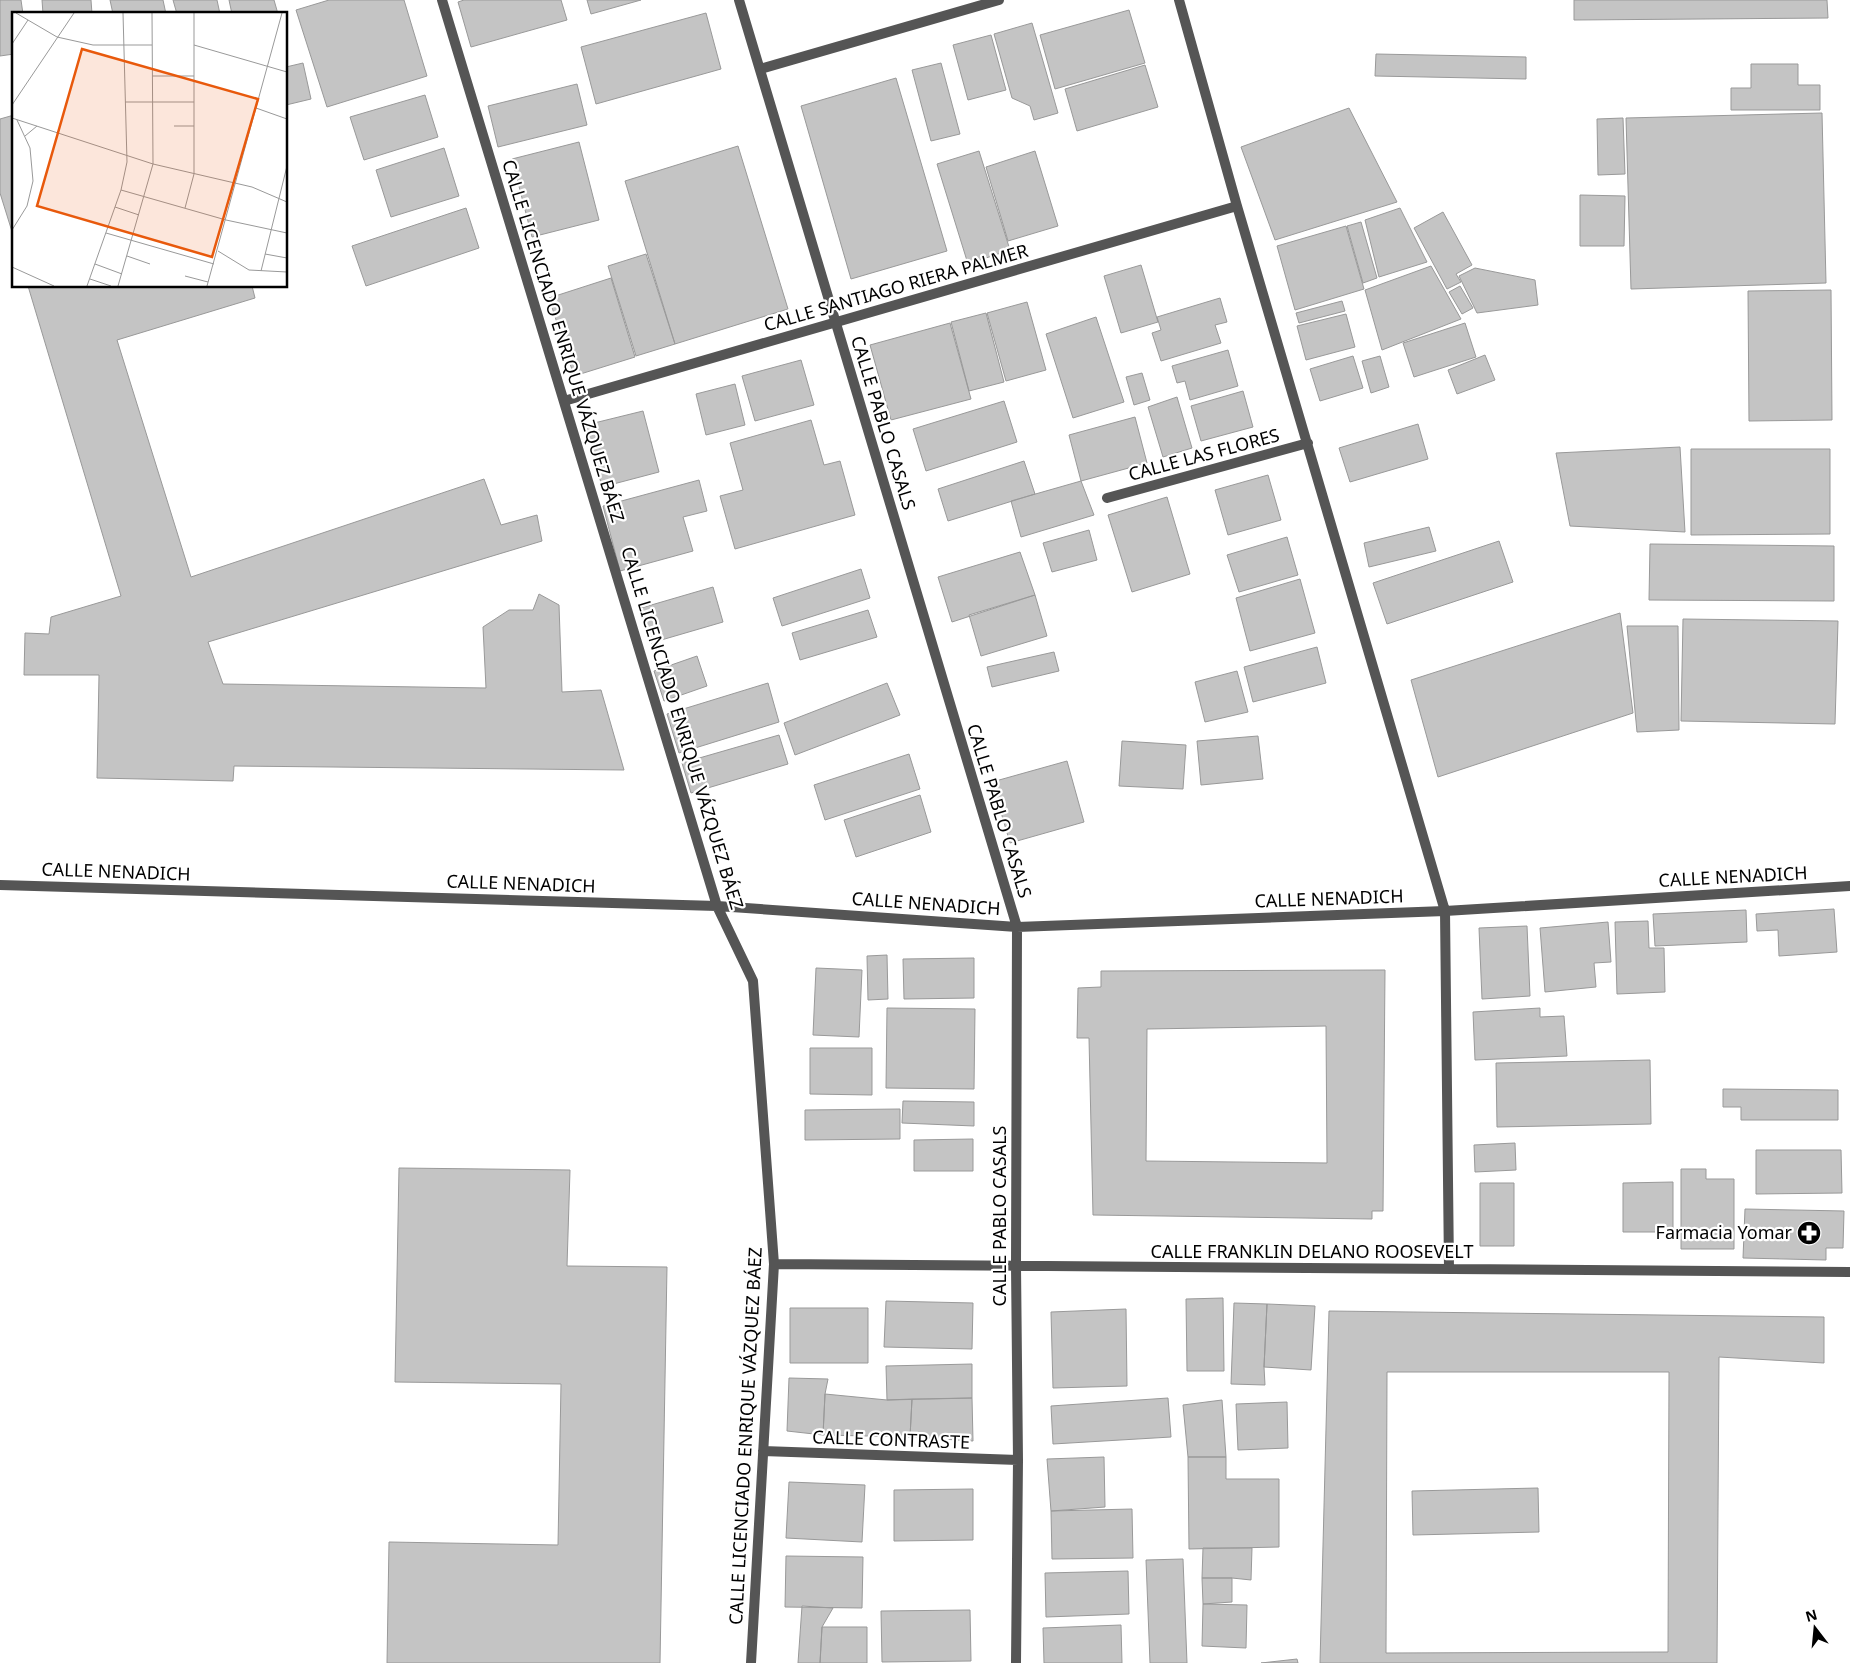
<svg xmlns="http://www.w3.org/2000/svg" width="1850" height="1663" font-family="'Noto Sans',sans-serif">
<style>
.building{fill:#c4c4c4;stroke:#999;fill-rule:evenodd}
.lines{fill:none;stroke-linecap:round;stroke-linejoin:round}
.minor{stroke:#555;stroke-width:10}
.labels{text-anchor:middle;stroke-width:4.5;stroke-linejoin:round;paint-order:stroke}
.street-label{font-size:18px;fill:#000;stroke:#fff}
.poi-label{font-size:18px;fill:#000;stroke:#fff;text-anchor:end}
.inset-road{fill:none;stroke:#999;stroke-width:1}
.view{fill:#e8590c;fill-opacity:0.15;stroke:#e8590c;stroke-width:2.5}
.inset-edge{fill:none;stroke:#000;stroke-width:2.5}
</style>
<rect width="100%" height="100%" fill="#fff"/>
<!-- building -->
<path class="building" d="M 0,0 L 21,0 L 23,14 L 14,14 L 14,54 L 0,56 Z
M 42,0 L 91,0 L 92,14 L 43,14 Z
M 110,0 L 163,0 L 166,14 L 113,14 Z
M 173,0 L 217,0 L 220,14 L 177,14 Z
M 229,0 L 274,0 L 278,14 L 232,14 Z
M 329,0 L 404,0 L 427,76 L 327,107 L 296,10 Z
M 464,0 L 561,0 L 567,20 L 471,47 L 458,2 Z
M 587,0 L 641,0 L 591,14 Z
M 1574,0 L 1827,0 L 1828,18 L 1574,20 Z
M 1129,10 L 1145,63 L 1055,89 L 1040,35 Z
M 706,13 L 721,69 L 596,104 L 581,47 Z
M 1032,23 L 1058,113 L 1034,120 L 1030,106 L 1012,98 L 994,34 Z
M 991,35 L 1006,90 L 968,100 L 953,45 Z
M 1376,54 L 1526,57 L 1526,79 L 1375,76 Z
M 303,63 L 311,99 L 286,105 L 286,67 Z
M 941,63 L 960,134 L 931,141 L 912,70 Z
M 1751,64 L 1798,64 L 1798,85 L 1820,85 L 1820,110 L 1731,110 L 1731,88 L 1751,88 Z
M 1145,65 L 1158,107 L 1077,131 L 1065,89 Z
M 896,78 L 947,251 L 851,279 L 801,106 Z
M 577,84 L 587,125 L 498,147 L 488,106 Z
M 425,95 L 438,137 L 364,160 L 350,117 Z
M 1349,108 L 1397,202 L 1275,240 L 1241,147 Z
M 1822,113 L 1826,283 L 1631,289 L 1626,118 Z
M 14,115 L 14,238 L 0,193 L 0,119 Z
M 1623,118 L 1625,174 L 1598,175 L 1597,119 Z
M 579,142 L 599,220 L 532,237 L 512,159 Z
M 738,146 L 788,309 L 675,344 L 625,181 Z
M 444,148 L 459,196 L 391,217 L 376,170 Z
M 979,151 L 1010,250 L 968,264 L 937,164 Z
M 1035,151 L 1058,226 L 1008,241 L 986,167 Z
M 1580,195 L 1625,196 L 1624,246 L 1580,246 Z
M 466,208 L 479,248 L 366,286 L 352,246 Z
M 1400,208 L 1427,262 L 1379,277 L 1365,220 Z
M 1443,212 L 1472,265 L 1456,274 L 1461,282 L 1447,289 L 1414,228 Z
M 1361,222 L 1377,278 L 1363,283 L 1347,226 Z
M 1346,226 L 1364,289 L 1295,310 L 1277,246 Z
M 646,254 L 675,344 L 636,356 L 608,266 Z
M 1141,265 L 1158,322 L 1121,333 L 1104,276 Z
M 1431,266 L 1461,319 L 1382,350 L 1365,290 Z
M 1475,268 L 1535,280 L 1538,305 L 1477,313 L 1459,276 Z
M 611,278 L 635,357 L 574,376 L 549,298 Z
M 28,286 L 252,286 L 255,298 L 117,340 L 191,577 L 484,479 L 501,525 L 537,515 L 542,541 L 208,642 L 223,684 L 486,688 L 483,627 L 509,610 L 533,610 L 539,594 L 559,605 L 562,692 L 601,690 L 624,770 L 234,766 L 233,781 L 97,778 L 99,675 L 24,675 L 25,633 L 49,634 L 51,617 L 121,596 Z
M 1460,286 L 1473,308 L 1462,314 L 1449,292 Z
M 1831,290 L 1832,420 L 1749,421 L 1748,291 Z
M 1220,298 L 1227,322 L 1215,325 L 1221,343 L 1161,361 L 1152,333 L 1161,330 L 1157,317 Z
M 1342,301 L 1345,311 L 1299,323 L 1296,313 Z
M 1027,302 L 1046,370 L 1006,381 L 987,313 Z
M 986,313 L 1004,382 L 969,391 L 951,322 Z
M 1346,314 L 1355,347 L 1306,360 L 1297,326 Z
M 1096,317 L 1124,402 L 1073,418 L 1046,334 Z
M 950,323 L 971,399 L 891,420 L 870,345 Z
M 1465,323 L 1476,357 L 1414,377 L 1403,343 Z
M 1228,350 L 1238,386 L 1190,400 L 1185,381 L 1177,383 L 1172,366 Z
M 1485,355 L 1495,380 L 1457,394 L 1448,370 Z
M 1353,356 L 1363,388 L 1320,401 L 1310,369 Z
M 1380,356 L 1389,387 L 1371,393 L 1362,361 Z
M 801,360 L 814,405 L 755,421 L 742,376 Z
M 1142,373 L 1150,400 L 1134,405 L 1126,377 Z
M 735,384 L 745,425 L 706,435 L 696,394 Z
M 1243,391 L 1253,427 L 1201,441 L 1191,406 Z
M 1177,397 L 1192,448 L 1163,457 L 1148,407 Z
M 1004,401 L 1017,442 L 926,471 L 913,429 Z
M 643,411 L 659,472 L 602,487 L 586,425 Z
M 1135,417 L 1147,463 L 1081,481 L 1069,435 Z
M 811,420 L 824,465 L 840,461 L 855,515 L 735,549 L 720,496 L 743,490 L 730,443 Z
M 1418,424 L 1428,459 L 1350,482 L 1339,448 Z
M 1680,447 L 1685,532 L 1570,526 L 1556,453 Z
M 1691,449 L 1830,449 L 1830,534 L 1691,535 Z
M 1024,461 L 1035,494 L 948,521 L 938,489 Z
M 1268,475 L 1281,520 L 1228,535 L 1215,490 Z
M 699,480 L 707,511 L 683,517 L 693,551 L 620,571 L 603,506 Z
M 1081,481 L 1094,515 L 1021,537 L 1011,501 Z
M 1167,497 L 1190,574 L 1132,592 L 1108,515 Z
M 1429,527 L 1436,551 L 1369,567 L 1364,543 Z
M 1089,530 L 1097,560 L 1052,572 L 1043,543 Z
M 1287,537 L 1298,575 L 1239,592 L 1227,555 Z
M 1499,541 L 1513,582 L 1387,624 L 1373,583 Z
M 1650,544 L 1834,546 L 1834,601 L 1649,600 Z
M 1020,552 L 1035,595 L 952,622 L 938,577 Z
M 861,569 L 870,598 L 782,626 L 773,598 Z
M 1300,579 L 1315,633 L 1250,651 L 1236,598 Z
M 713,587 L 723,622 L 651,643 L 641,608 Z
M 1035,595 L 1047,636 L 981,656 L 969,615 Z
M 868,610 L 877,637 L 800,660 L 792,633 Z
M 1620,613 L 1633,713 L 1438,777 L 1411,680 Z
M 1683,619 L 1838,621 L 1835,724 L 1681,721 Z
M 1627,626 L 1678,626 L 1679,730 L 1637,732 Z
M 1317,647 L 1326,683 L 1253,702 L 1244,667 Z
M 1054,652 L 1059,671 L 992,687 L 987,667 Z
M 697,656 L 707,686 L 664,701 L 654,671 Z
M 1237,671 L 1248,712 L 1205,722 L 1195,682 Z
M 768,683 L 779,722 L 679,753 L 667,714 Z
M 887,683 L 900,715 L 795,755 L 784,723 Z
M 779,735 L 788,764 L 691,793 L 682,763 Z
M 1258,736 L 1263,779 L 1201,785 L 1197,741 Z
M 1122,741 L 1186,745 L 1183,789 L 1119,786 Z
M 909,754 L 920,789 L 825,820 L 814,785 Z
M 1067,761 L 1084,822 L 1010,843 L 992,782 Z
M 920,795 L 931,832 L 856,857 L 844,820 Z
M 1834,909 L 1837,952 L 1779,956 L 1778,930 L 1757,931 L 1756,914 Z
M 1746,910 L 1747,942 L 1655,946 L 1653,914 Z
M 1648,921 L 1649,948 L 1664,948 L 1665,992 L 1617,994 L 1615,922 Z
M 1608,922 L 1611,962 L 1594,963 L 1596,987 L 1545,992 L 1540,928 Z
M 1527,926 L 1530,996 L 1482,999 L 1479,928 Z
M 887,955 L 888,999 L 868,1000 L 867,956 Z
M 974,958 L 974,998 L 904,999 L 903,959 Z
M 816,968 L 862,970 L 859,1037 L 813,1035 Z
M 1385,970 L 1383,1211 L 1372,1211 L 1372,1219 L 1093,1215 L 1089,1038 L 1077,1038 L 1078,988 L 1101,987 L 1101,971 ZM 1326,1026 L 1327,1163 L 1146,1161 L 1147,1029 Z
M 887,1008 L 975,1009 L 974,1089 L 886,1088 Z
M 1540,1008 L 1540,1017 L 1564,1016 L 1567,1056 L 1475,1060 L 1473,1012 Z
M 810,1048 L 872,1048 L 872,1095 L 810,1094 Z
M 1650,1060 L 1651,1124 L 1497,1127 L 1496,1063 Z
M 1723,1089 L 1838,1090 L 1838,1120 L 1741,1120 L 1741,1107 L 1723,1107 Z
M 903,1101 L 974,1102 L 974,1126 L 902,1123 Z
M 900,1109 L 900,1139 L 805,1140 L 805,1110 Z
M 973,1139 L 973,1171 L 914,1171 L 914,1140 Z
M 1515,1143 L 1516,1170 L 1475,1172 L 1474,1145 Z
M 1756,1150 L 1841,1150 L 1842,1193 L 1756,1194 Z
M 399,1168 L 570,1170 L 567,1266 L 667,1267 L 660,1663 L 387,1663 L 389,1542 L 558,1545 L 561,1384 L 395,1382 Z
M 1681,1169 L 1706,1169 L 1706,1179 L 1734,1179 L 1734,1249 L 1681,1249 Z
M 1673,1182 L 1673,1232 L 1623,1232 L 1623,1183 Z
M 1480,1183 L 1514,1183 L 1514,1246 L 1480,1246 Z
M 1745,1209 L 1844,1211 L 1843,1248 L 1826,1248 L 1826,1260 L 1743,1258 Z
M 1223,1298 L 1224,1371 L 1187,1371 L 1186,1299 Z
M 886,1301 L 973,1303 L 972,1349 L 884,1347 Z
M 1234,1303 L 1267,1304 L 1264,1367 L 1265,1385 L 1231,1384 Z
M 1267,1304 L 1315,1306 L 1311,1370 L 1264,1367 Z
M 790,1308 L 868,1308 L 868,1363 L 790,1363 Z
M 1126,1309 L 1127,1386 L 1053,1388 L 1051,1312 Z
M 1329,1311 L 1824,1317 L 1824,1363 L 1719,1357 L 1717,1663 L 1320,1663 ZM 1387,1372 L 1669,1372 L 1668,1652 L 1386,1653 Z
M 972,1364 L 972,1398 L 887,1400 L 886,1366 Z
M 789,1378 L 828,1379 L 825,1394 L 823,1435 L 787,1431 Z
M 825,1394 L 887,1400 L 912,1399 L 910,1437 L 823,1435 Z
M 972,1398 L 973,1441 L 910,1437 L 912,1399 Z
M 1168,1398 L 1171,1437 L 1053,1444 L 1051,1406 Z
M 1222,1400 L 1226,1457 L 1188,1457 L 1183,1405 Z
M 1287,1402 L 1288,1448 L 1238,1450 L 1236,1404 Z
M 1104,1457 L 1105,1507 L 1051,1511 L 1047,1459 Z
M 1188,1457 L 1226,1457 L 1226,1479 L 1279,1479 L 1279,1547 L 1189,1549 Z
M 789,1482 L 865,1485 L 862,1542 L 786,1538 Z
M 1538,1488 L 1539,1532 L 1413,1535 L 1412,1491 Z
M 973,1489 L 973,1540 L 894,1541 L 894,1490 Z
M 1132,1509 L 1133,1558 L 1052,1559 L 1051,1511 Z
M 1203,1548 L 1252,1548 L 1251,1580 L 1232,1578 L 1202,1578 Z
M 786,1556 L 863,1557 L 862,1608 L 785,1607 Z
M 1183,1559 L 1187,1663 L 1150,1663 L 1146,1560 Z
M 1128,1571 L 1129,1614 L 1046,1617 L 1045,1573 Z
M 1202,1578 L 1232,1578 L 1232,1602 L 1203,1604 Z
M 1203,1604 L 1247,1605 L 1246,1648 L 1202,1646 Z
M 802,1606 L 833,1608 L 822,1627 L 820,1663 L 798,1663 Z
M 970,1610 L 971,1661 L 882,1662 L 881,1611 Z
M 1121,1625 L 1122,1663 L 1044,1663 L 1043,1628 Z
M 822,1627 L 867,1627 L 867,1663 L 820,1663 Z
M 1297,1659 L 1298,1663 L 1261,1663 Z"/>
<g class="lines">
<!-- minor -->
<path class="minor" d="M 442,0 L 717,906 L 753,981 L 774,1264 L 751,1663
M 739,0 L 1017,927 L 1016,1266 L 1018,1460 L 1016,1663
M 1179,0 L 1237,206 L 1445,911 L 1449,1269
M 760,69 L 999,0
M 564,401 L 1237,206
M 1107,498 L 1308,443
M 0,885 L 717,906 L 1017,927 L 1445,911 L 1850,886
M 774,1264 L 1850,1272
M 763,1451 L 1018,1460"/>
</g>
<!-- icons -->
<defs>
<g id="pharmacy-disc" transform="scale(1.25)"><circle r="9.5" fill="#000" stroke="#fff"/><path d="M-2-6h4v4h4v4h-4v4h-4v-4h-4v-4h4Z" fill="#fff"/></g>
</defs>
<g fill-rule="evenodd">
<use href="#pharmacy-disc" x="1809" y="1233"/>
</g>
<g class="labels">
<!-- street labels -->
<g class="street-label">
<text transform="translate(896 288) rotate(-16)" y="6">CALLE SANTIAGO RIERA PALMER</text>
<text transform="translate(563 341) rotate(73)" y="6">CALLE LICENCIADO ENRIQUE VÁZQUEZ BÁEZ</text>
<text transform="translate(883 423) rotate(73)" y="6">CALLE PABLO CASALS</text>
<text transform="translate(1204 455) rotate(-15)" y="6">CALLE LAS FLORES</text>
<text transform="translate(682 728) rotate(73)" y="6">CALLE LICENCIADO ENRIQUE VÁZQUEZ BÁEZ</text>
<text transform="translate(999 811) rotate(73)" y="6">CALLE PABLO CASALS</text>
<text transform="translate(116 872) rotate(2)" y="6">CALLE NENADICH</text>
<text transform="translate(1733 877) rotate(-3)" y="6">CALLE NENADICH</text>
<text transform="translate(521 884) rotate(2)" y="6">CALLE NENADICH</text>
<text transform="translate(1329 899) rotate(-2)" y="6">CALLE NENADICH</text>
<text transform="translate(926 904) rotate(4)" y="6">CALLE NENADICH</text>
<text transform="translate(1000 1216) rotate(-90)" y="6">CALLE PABLO CASALS</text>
<text x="1312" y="1258">CALLE FRANKLIN DELANO ROOSEVELT</text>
<text transform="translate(746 1436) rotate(-87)" y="6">CALLE LICENCIADO ENRIQUE VÁZQUEZ BÁEZ</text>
<text transform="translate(891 1440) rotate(2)" y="6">CALLE CONTRASTE</text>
</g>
<!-- poi labels -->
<g class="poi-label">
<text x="1792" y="1239">Farmacia Yomar</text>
</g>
</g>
<!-- overview -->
<g transform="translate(12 12)">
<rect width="275" height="275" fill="#fff"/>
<path class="inset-road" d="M 4,1 L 45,25 L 81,33 L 140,33M 0,32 L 16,8M 182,33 L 275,60M 140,64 L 182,64M 113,90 L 182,90M 0,93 L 62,1M 244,96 L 275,107M 0,106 L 141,152 L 240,175 L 275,190M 162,114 L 182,114M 13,124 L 25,114M 109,178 L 214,208 L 275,221M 103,195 L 127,203M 173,196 L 182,162 L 182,1M 0,218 L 15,194 L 21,169 L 18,136 L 5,108M 94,221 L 202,252M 206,239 L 237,258 L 275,260M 253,242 L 275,246M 115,244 L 138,252M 83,252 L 110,262M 0,255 L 42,274M 249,259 L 275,154M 173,264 L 196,270M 78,267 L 99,274M 75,274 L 109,178 L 115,150 L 111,1M 106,274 L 141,152 L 140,1M 195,274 L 270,1"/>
<path class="view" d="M 70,37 L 246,87 L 200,245 L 25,194 Z"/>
<rect width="275" height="275" class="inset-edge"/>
</g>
<!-- north arrow -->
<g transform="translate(1815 1628) rotate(344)" stroke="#ffffff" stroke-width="4" paint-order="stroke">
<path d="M0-4L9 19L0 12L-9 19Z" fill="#000000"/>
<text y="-8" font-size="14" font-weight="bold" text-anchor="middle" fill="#000000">N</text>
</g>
</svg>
